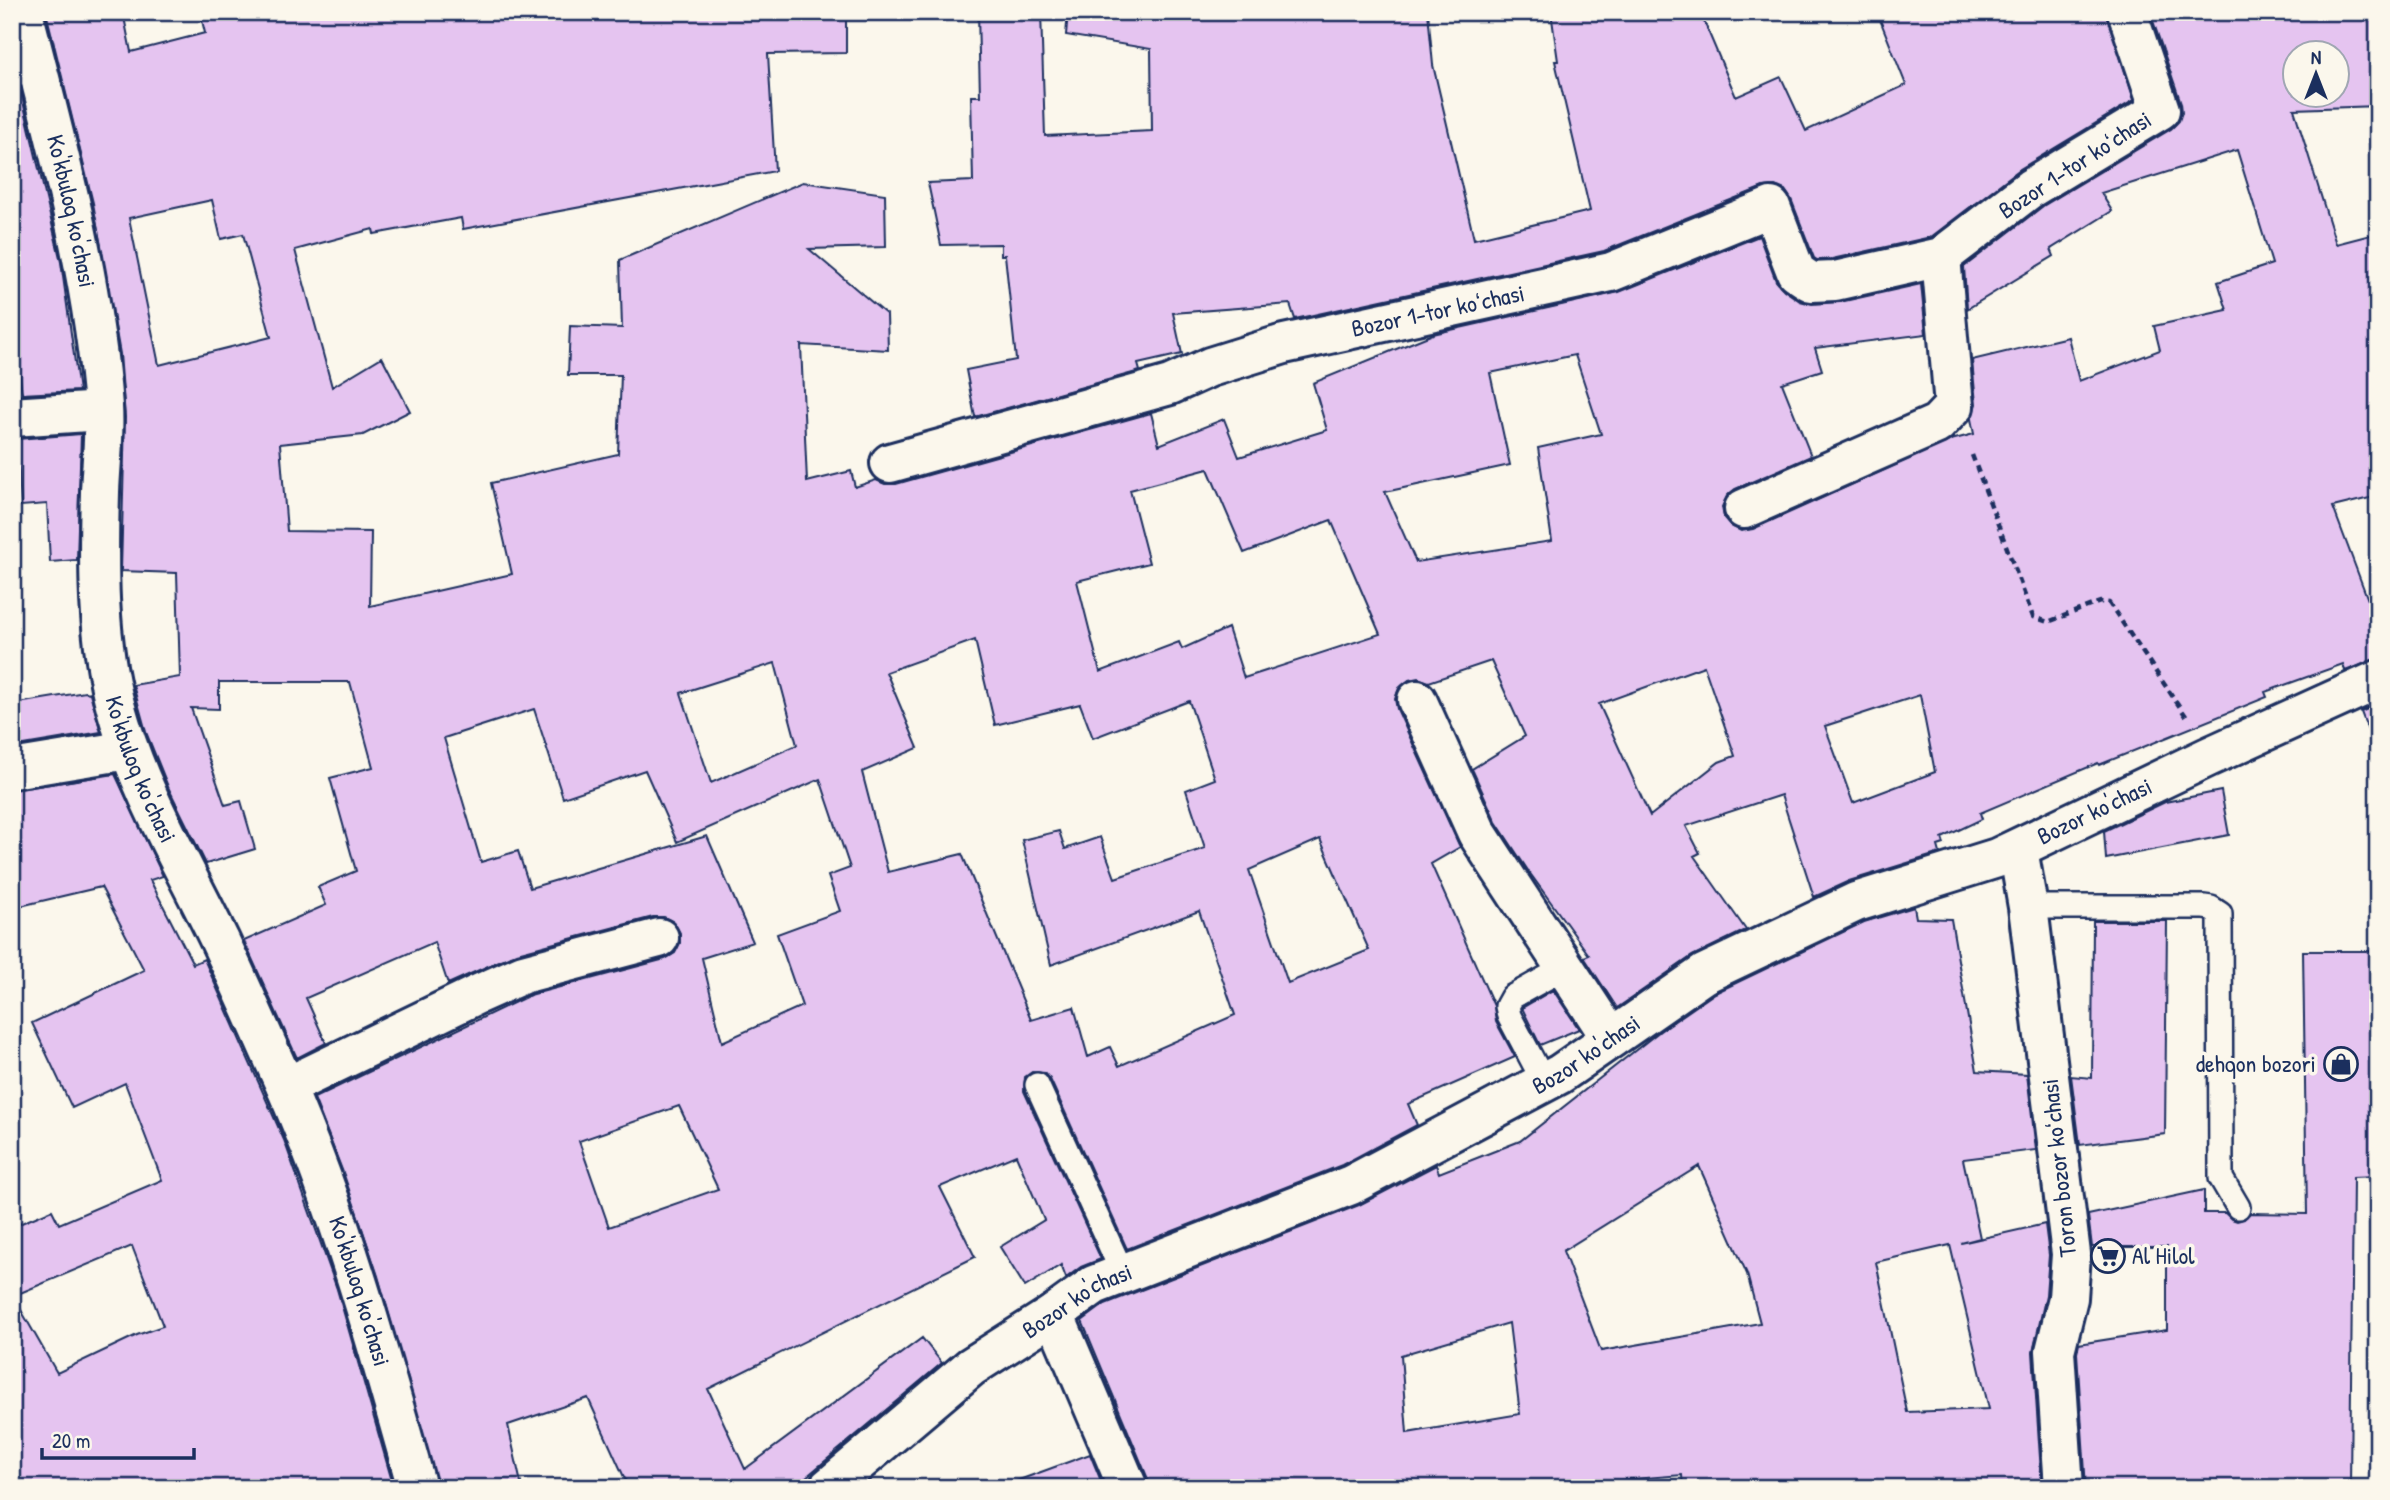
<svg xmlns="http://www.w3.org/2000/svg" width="2390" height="1500" font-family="'Patrick Hand',sans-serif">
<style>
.building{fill:#e5c4f0;stroke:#1b2f5e;stroke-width:2;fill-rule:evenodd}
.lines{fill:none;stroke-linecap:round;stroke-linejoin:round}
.lane-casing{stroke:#1b2f5e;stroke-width:28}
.street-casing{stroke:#1b2f5e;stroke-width:44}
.path{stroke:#1b2f5e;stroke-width:4.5;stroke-dasharray:7 5;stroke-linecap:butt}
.lane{stroke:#fbf7ec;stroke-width:23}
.street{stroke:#fbf7ec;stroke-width:38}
.labels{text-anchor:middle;stroke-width:7;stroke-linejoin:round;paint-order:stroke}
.street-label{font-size:24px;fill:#1b2f5e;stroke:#fbf7ec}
.poi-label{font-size:24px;fill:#1b2f5e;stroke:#fbf7ec;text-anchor:end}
</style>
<rect width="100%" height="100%" fill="#fbf7ec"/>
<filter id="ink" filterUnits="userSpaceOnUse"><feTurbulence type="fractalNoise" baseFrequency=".0143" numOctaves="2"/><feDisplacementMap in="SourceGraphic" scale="14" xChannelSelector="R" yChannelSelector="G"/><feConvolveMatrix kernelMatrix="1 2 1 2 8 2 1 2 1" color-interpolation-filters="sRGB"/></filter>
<g filter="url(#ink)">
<!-- building -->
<path class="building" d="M 46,12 L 123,12 L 131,52 L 205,33 L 200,12 L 846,12 L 846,53 L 768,54 L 775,171 L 463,229 L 461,218 L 374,234 L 373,229 L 295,250 L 332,387 L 382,357 L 410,411 L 363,435 L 280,444 L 287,531 L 371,532 L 370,606 L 512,574 L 491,483 L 618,454 L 621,375 L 568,375 L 570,326 L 622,328 L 620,260 L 803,182 L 885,194 L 886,247 L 809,249 L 887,315 L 888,350 L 801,345 L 807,482 L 851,471 L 855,487 L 876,480 L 885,484 L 896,484 L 1151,413 L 1159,445 L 1224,419 L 1239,457 L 1327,430 L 1313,383 L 1433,334 L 1619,292 L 1759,236 L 1776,281 L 1784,290 L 1800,301 L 1812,304 L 1840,302 L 1921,284 L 1926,334 L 1815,348 L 1822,370 L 1782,383 L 1811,456 L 1735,489 L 1727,496 L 1722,507 L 1724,518 L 1731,526 L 1741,531 L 1753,529 L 1951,440 L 1974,434 L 1971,419 L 1976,404 L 1972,360 L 2068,337 L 2079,381 L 2160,350 L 2154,326 L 2227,310 L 2218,282 L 2272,264 L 2237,150 L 2101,193 L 2112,211 L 2051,249 L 2054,256 L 1967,309 L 1964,267 L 2043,206 L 2171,129 L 2179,121 L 2182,112 L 2181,103 L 2150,12 L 2378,12 L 2378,106 L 2294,109 L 2336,244 L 2378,233 L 2378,496 L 2333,507 L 2368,600 L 2378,596 L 2378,659 L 2345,671 L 2343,664 L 2265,692 L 2267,697 L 2099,765 L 2098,763 L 1980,813 L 1982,819 L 1942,838 L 1944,844 L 1938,846 L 1940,853 L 1849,881 L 1814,897 L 1781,795 L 1686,826 L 1700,853 L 1694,856 L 1746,930 L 1692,956 L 1617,1008 L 1584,957 L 1589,955 L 1529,872 L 1496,822 L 1472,769 L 1525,736 L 1491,661 L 1429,682 L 1418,678 L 1409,680 L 1399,688 L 1395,699 L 1397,709 L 1460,847 L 1431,864 L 1494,1006 L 1496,1022 L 1515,1057 L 1408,1104 L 1417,1125 L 1342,1165 L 1127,1249 L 1050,1079 L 1045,1073 L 1032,1072 L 1025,1077 L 1024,1091 L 1101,1259 L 1081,1267 L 1066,1278 L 1061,1265 L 1025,1287 L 1000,1247 L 1044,1220 L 1016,1155 L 940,1187 L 975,1257 L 708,1389 L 745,1469 L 922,1338 L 942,1363 L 793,1488 L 629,1488 L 588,1398 L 508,1425 L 522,1488 L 438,1488 L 378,1276 L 344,1175 L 314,1098 L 530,995 L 665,959 L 675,953 L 680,943 L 680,933 L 674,922 L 664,917 L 653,917 L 517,953 L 448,984 L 434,942 L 306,998 L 326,1043 L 297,1058 L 244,941 L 326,905 L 318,887 L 356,871 L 330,778 L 373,767 L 350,682 L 219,682 L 219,709 L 191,708 L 225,805 L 241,801 L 255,849 L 206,864 L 169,789 L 146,732 L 133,685 L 180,677 L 177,573 L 121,571 L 125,417 L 120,354 L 93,203 ZM 2295,52 L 2337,52 L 2337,94 L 2295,94 ZM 212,200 L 221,239 L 243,234 L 271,337 L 159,365 L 129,218 ZM 1575,355 L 1601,434 L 1538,448 L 1552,541 L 1416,562 L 1385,492 L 1510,465 L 1490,373 ZM 1208,469 L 1244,553 L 1331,520 L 1380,634 L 1244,678 L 1228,628 L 1182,649 L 1179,642 L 1100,672 L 1077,581 L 1149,563 L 1130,490 ZM 975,640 L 995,725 L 1080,704 L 1093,738 L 1189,701 L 1215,779 L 1186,790 L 1205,848 L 1115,878 L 1100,837 L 1065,849 L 1059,831 L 1022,840 L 1051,965 L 1199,911 L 1235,1015 L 1119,1066 L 1110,1047 L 1088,1057 L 1074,1007 L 1031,1020 L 962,854 L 888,872 L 862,772 L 918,748 L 886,672 ZM 775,663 L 797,745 L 711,783 L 681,693 ZM 1704,666 L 1735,756 L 1719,762 L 1650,816 L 1599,704 ZM 1920,695 L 1935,772 L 1853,803 L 1825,726 ZM 534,709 L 563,798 L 645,770 L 677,842 L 820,779 L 850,868 L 828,876 L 840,911 L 777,934 L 802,1006 L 722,1042 L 702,958 L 753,942 L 707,836 L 530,888 L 518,851 L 481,862 L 444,738 ZM 1320,839 L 1369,950 L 1288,983 L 1249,870 ZM 679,1106 L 718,1189 L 609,1227 L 579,1141 Z
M 978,12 L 1041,12 L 1045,136 L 1152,131 L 1151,49 L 1066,35 L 1068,12 L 1428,12 L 1433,65 L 1474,239 L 1590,211 L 1555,61 L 1558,61 L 1551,12 L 1700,12 L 1736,97 L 1781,77 L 1806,131 L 1906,85 L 1877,12 L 2106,12 L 2134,100 L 2020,169 L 1931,237 L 1832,259 L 1817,260 L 1814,258 L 1791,199 L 1785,190 L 1775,186 L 1763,187 L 1604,251 L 1295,319 L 1290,304 L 1173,313 L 1182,354 L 1138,364 L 1140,371 L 975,417 L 966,370 L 1016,360 L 1005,255 L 1001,255 L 1001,244 L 941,245 L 928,183 L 973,181 L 971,96 L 980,96 Z
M 21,93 L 61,262 L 79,391 L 22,394 L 17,352 L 12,353 L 12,95 Z
M 81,434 L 77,560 L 50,562 L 47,504 L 21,506 L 17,439 Z
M 85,692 L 90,693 L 101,732 L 12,747 L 12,704 Z
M 2378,704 L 2378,746 L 2374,746 L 2361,712 Z
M 115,774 L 163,876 L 150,880 L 193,964 L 204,959 L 284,1140 L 337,1289 L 394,1488 L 12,1488 L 12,1227 L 52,1210 L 59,1224 L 162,1180 L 125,1083 L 72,1108 L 32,1023 L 144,970 L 101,887 L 12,908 L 12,790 ZM 132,1246 L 163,1326 L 137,1335 L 57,1373 L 13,1296 Z
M 2221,791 L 2229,835 L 2106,859 L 2104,831 L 2165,802 Z
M 1914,907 L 1916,918 L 1951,919 L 1977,1071 L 2027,1074 L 2036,1150 L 1963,1159 L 1980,1238 L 1961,1243 L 2045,1224 L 2049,1255 L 2046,1295 L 2033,1352 L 2042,1488 L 1683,1488 L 1682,1475 L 1596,1482 L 1596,1488 L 1149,1488 L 1148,1479 L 1082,1321 L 1105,1304 L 1359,1205 L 1436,1165 L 1439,1173 L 1520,1141 L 1660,1031 L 1715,993 L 1864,922 ZM 1699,1166 L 1747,1274 L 1760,1323 L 1601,1351 L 1563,1251 ZM 1950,1245 L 1989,1409 L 1907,1412 L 1876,1262 ZM 1509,1323 L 1520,1414 L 1407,1433 L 1401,1355 Z
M 2093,921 L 2167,921 L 2165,1134 L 2080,1145 L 2071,1076 L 2092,1078 Z
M 2303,951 L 2378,951 L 2378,1176 L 2353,1177 L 2350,1488 L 2086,1488 L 2077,1353 L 2079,1344 L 2167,1330 L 2167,1247 L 2092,1247 L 2088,1215 L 2204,1190 L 2204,1213 L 2225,1213 L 2231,1219 L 2237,1221 L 2244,1219 L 2250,1213 L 2307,1214 Z
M 1553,990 L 1579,1029 L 1540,1045 L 1522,1008 Z
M 1090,1454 L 1104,1488 L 1012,1488 L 1011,1483 Z"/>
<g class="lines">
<!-- lane casing -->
<g class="lane-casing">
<path id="lane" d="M 12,75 L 38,69
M 2028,907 L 2204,907 L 2211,908 L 2220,914 L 2221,1178 L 2238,1207
M 1544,1082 L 1509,1016 L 1507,1006 L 1512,997 L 1564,968
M 1037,1085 L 1123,1274"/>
</g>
<!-- street casing -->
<g class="street-casing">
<g id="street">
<path id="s1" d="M 23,12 C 56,141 93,274 103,407 C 105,435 101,464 100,492 C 98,564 97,639 116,708 C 139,792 183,864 220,941 C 242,988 263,1036 284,1083 C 341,1213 379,1351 417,1488"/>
<path d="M 12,417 L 103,411"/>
<path d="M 890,463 L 1170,385 L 1210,367 L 1284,344 L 1611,272 L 1771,207 L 1796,272 L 1811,282 L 1835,281 L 1941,257 L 2031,188 L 2160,110 L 2127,12"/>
<path d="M 1744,509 L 1937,424 L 1954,406 L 1941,257"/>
<path d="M 1417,700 L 1477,833 L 1611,1038"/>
<path d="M 12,769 L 128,750"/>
<path d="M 2018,849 L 2028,907 L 2071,1254 L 2068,1298 L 2055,1351 L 2064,1488"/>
<path d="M 286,1087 L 476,995 L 523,974 L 659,938"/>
<path d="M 1054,1314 L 1128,1488"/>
<path id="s2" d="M 828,1488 L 971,1367 L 1054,1314 L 1094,1285 L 1351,1185 L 1560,1074 L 1704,974 L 1856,902 L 1997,858 L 2208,757 L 2378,680"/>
</g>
</g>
<!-- path -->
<path class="path" d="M 1972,455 L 2033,617 L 2048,622 L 2100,602 L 2109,603 L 2186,716"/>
<!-- lane -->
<use href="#lane" class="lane"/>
<!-- street -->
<use href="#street" class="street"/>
</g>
</g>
<!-- icons -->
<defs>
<g id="shop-ring" transform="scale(1.75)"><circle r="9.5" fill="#fbf7ec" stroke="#1b2f5e" stroke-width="1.5"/><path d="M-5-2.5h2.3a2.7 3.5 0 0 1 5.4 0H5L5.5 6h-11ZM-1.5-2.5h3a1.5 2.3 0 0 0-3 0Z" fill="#1b2f5e"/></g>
<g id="supermarket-ring" transform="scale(1.75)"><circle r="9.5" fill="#fbf7ec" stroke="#1b2f5e" stroke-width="1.5"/><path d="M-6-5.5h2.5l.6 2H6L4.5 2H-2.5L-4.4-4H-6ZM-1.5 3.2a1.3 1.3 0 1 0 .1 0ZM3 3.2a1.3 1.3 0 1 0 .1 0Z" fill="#1b2f5e"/></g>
</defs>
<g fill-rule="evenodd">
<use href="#shop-ring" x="2341" y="1064"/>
<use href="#supermarket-ring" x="2108" y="1256"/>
</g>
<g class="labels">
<!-- street labels -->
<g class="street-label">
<text transform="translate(2075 165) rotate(-33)" y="8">Bozor 1-tor koʻchasi</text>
<text dy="8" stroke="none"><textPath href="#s1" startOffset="205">Ko'kbuloq ko'chasi</textPath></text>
<text transform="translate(1438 311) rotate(-12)" y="8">Bozor 1-tor koʻchasi</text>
<text dy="8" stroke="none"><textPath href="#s1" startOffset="772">Ko'kbuloq ko'chasi</textPath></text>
<text dy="8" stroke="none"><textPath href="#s2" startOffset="1447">Bozor ko'chasi</textPath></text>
<text dy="8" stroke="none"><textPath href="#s2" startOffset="880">Bozor ko'chasi</textPath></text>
<text transform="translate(2059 1168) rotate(-96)" y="8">Toron bozor koʻchasi</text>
<text dy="8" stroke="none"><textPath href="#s1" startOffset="1339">Ko'kbuloq ko'chasi</textPath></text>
<text dy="8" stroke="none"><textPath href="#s2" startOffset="313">Bozor ko'chasi</textPath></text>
</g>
<!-- poi labels -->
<g class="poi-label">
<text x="2316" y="1072">dehqon bozori</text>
<text x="2132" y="1264" text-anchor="start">Al Hilol</text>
</g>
</g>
<!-- margin -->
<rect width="2390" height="1500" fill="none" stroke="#fbf7ec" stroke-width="42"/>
<rect x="21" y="21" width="2348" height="1458" fill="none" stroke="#1b2f5e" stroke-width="2.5" filter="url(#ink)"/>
<!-- north arrow -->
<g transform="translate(2316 74)"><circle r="33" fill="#fbf7ec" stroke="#a1a7b3" stroke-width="2"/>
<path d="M0-5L12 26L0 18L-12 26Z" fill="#1b2f5e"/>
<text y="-10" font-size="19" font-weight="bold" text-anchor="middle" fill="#1b2f5e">N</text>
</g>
<!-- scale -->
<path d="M42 1448v10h152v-10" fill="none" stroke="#1b2f5e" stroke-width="3.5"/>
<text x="52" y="1448" font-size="21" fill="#1b2f5e" stroke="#fbf7ec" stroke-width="5" paint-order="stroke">20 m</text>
</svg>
